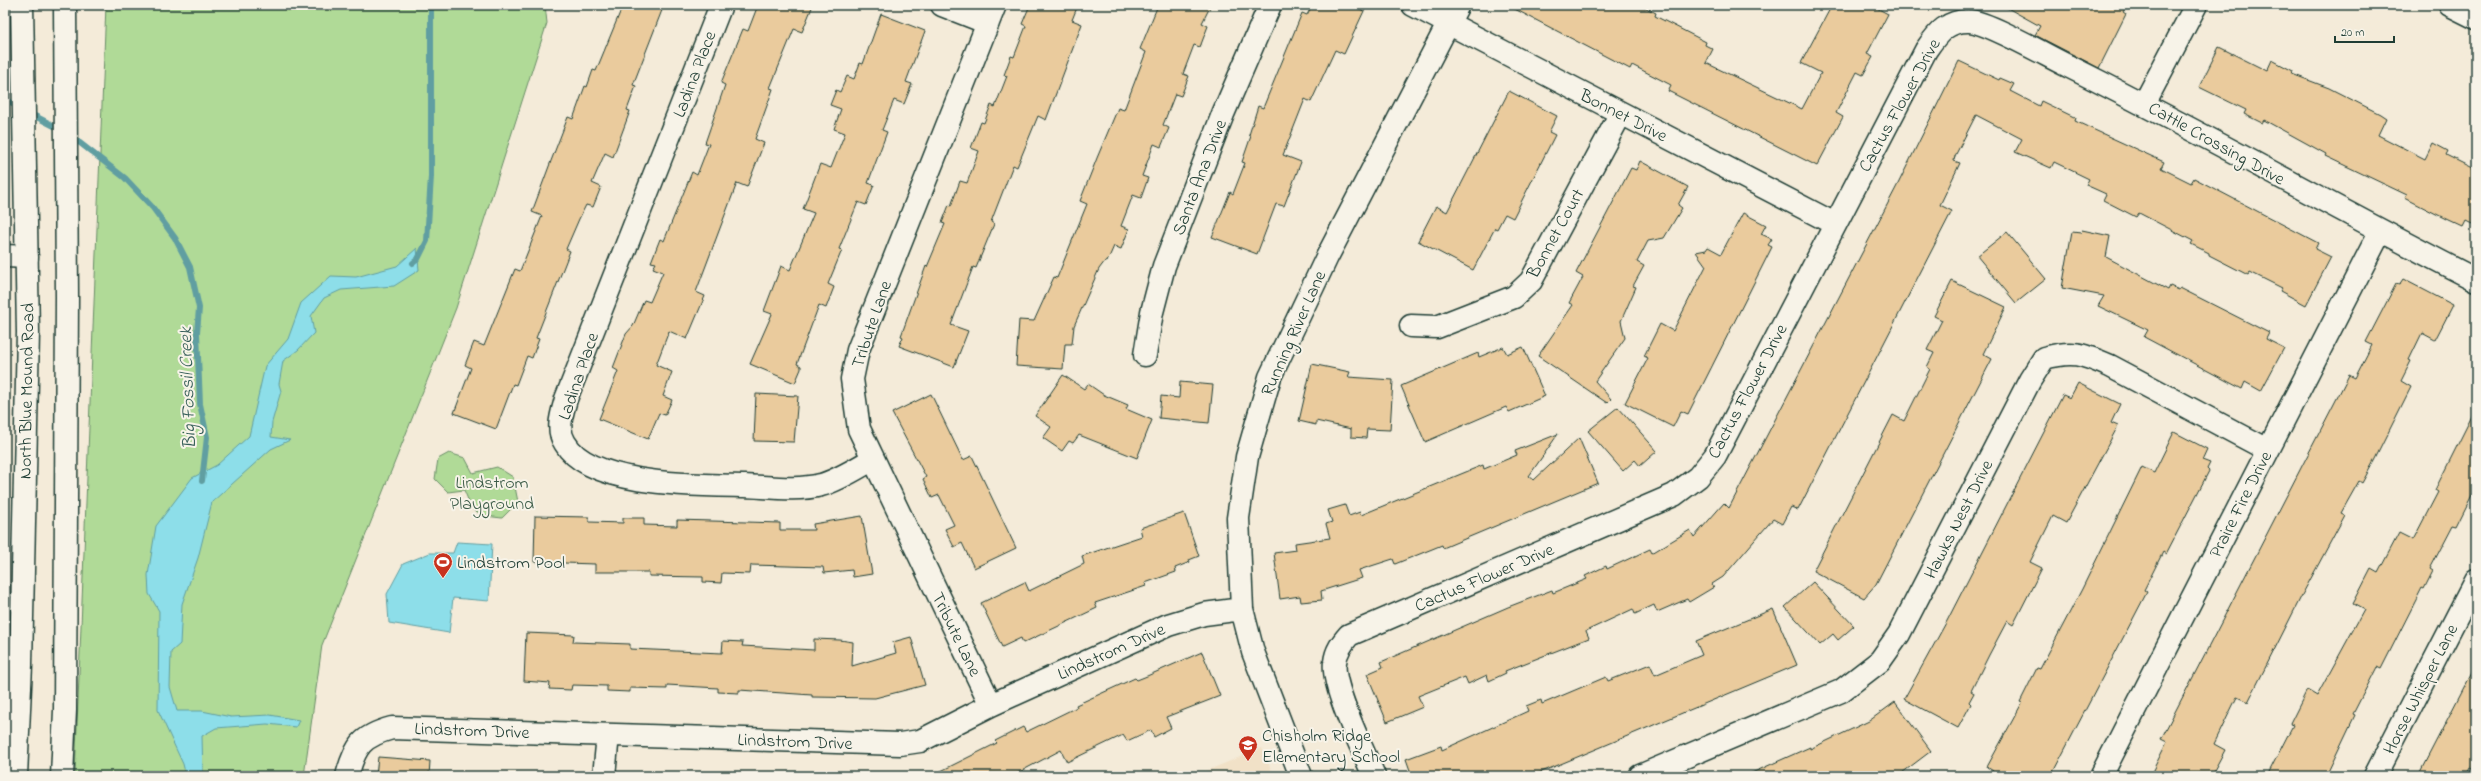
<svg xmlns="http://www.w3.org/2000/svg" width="2481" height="781" font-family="'Indie Flower',sans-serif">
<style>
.built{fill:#f1e1c7}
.green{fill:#b0da97;stroke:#688c66}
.water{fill:#8ddee9;stroke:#619ea1}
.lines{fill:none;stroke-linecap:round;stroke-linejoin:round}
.stream{stroke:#619ea1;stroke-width:6}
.building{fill:#eacb9d;stroke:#1f3d34}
.minor-casing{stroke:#1f3d34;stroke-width:25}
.major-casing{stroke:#1f3d34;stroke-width:25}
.minor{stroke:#f7f3e8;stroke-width:22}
.major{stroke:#f7f3e8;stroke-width:22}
.labels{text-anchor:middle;stroke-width:4;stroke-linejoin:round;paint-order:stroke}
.street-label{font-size:18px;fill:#1f3d34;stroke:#f7f3e8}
.park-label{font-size:18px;fill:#3c5c48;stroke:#f7f3e8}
.poi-label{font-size:18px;fill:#1f3d34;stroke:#f7f3e8;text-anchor:start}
.water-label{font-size:19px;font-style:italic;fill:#355d58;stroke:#f7f3e8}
</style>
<rect width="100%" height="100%" fill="#f4ebd9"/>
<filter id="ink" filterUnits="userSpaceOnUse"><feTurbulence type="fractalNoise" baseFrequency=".025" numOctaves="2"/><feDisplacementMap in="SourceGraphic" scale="8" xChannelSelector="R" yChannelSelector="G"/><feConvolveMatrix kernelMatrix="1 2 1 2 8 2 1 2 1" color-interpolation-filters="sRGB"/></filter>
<g filter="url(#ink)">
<!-- built -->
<path class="built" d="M 1262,748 L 1274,776 L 1194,776 Z"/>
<!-- green -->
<path class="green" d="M 106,5 L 545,5 L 547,23 L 456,308 L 322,645 L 304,776 L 75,776 Z
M 449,453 L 465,458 L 473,473 L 497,467 L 513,477 L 518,502 L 502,518 L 485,516 L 472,509 L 464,490 L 448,492 L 435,479 L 438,459 Z"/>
<!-- water -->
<path class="water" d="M 417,248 L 419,270 L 394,286 L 341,290 L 324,298 L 311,316 L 314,333 L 298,350 L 283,361 L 279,384 L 281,391 L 272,422 L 271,437 L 290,440 L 271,449 L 212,502 L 198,558 L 182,604 L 180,644 L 171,652 L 170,687 L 177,711 L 202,711 L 231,717 L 270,715 L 299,720 L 296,727 L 267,724 L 216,728 L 202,736 L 203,776 L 186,776 L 183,764 L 158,710 L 159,611 L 149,594 L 148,575 L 156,526 L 192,478 L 217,465 L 249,436 L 265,366 L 288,339 L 301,303 L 331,276 L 356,277 L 397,266 Z
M 457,542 L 492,544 L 489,601 L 453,598 L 449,633 L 389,623 L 387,594 L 403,564 L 430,553 L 453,553 Z"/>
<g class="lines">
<!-- stream -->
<path class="stream" d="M 5,99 L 19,107
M 29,113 L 62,130
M 71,136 L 125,178 L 153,208 L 175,238 L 190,267 L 199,308 L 197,333 L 200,404 L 207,437 L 202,481
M 413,263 L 418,259 L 427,241 L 431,176 L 431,5"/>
</g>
<!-- building -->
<path class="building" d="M 623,5 L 664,5 L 633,85 L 636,86 L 627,110 L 630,111 L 623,130 L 613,157 L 605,153 L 592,183 L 601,187 L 593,207 L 586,205 L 579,219 L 566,249 L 570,251 L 536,338 L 539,339 L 532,358 L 527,356 L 516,385 L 513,384 L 496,429 L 454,413 L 471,368 L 465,365 L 474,342 L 484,346 L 515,269 L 520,271 L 542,216 L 532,212 L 551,161 L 568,117 L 573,119 L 585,86 L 587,87 L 593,70 L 596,71 Z
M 758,5 L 813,5 L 802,32 L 794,29 L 770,88 L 773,89 L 755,139 L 764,143 L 747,187 L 737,183 L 696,292 L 705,296 L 687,339 L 669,331 L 656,365 L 672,372 L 663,396 L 672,400 L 665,415 L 659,413 L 648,439 L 599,419 L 618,371 L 613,368 L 626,334 L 633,326 L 644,300 L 650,302 L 663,272 L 653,268 L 656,263 L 651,262 L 660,239 L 664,241 L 692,172 L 697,175 L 709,144 L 705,143 L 725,85 L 721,83 L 743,29 L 748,31 Z
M 1030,5 L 1078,5 L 1072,20 L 1082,24 L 1046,120 L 1038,116 L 1017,167 L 1013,165 L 991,222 L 994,224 L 976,268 L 973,267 L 951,325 L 968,331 L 954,367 L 899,346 L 903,337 L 901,336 L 926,266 L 927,267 L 945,224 L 942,223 L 949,205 L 951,206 L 960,181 L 967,183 L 979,151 L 971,148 L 981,122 L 984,123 L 991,105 L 995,107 L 1007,76 L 1004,75 L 1011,56 L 1014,57 L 1026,26 L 1022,24 Z
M 1158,5 L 1211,5 L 1202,23 L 1208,26 L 1200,47 L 1194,45 L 1183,74 L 1189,76 L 1181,96 L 1175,94 L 1163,125 L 1169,128 L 1161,147 L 1154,144 L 1142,176 L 1148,178 L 1141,198 L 1133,195 L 1121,226 L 1129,229 L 1121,249 L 1114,246 L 1107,262 L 1105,261 L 1099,269 L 1074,326 L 1072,344 L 1065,344 L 1063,369 L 1016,366 L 1019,320 L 1034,321 L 1054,277 L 1057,278 L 1087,204 L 1080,201 L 1097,158 L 1118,108 L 1124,110 L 1146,52 L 1140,49 Z
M 1312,5 L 1350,5 L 1364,11 L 1344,54 L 1335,50 L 1311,102 L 1305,99 L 1283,155 L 1301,162 L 1284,206 L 1276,204 L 1257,254 L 1212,237 L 1230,192 L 1233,194 L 1245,163 L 1242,162 L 1251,136 L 1249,135 L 1258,106 L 1263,108 L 1302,13 L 1307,15 Z
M 1507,5 L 1640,5 L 1656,13 L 1655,16 L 1706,42 L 1705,45 L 1713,49 L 1706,63 L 1802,109 L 1821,73 L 1801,63 L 1832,5 L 1871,5 L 1888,14 L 1867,54 L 1873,57 L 1863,75 L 1857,72 L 1836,113 L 1843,117 L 1817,166 L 1668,91 L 1671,85 L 1632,65 L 1630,69 Z
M 2002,5 L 2127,5 L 2123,12 L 2126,14 L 2099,68 L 2035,35 L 2040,26 Z
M 881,14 L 925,31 L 906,82 L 912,84 L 904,104 L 894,100 L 882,130 L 887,132 L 868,183 L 874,185 L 866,205 L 858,202 L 839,249 L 842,250 L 828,284 L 834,287 L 826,308 L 819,305 L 797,364 L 801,366 L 801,369 L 795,383 L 750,364 L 772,314 L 764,311 L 781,266 L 790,270 L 814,213 L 803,209 L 820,164 L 831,168 L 845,133 L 834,129 L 841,109 L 830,105 L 836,90 L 840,92 L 847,76 L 854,79 L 860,63 L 863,64 Z
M 2219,47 L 2267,71 L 2272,60 L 2293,71 L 2292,74 L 2329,88 L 2380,114 L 2386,118 L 2378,135 L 2425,159 L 2433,143 L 2448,151 L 2446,155 L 2476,170 L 2476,226 L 2466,221 L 2463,227 L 2446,219 L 2405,198 L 2407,195 L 2325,156 L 2326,154 L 2264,120 L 2262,123 L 2244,114 L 2246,110 L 2199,87 Z
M 1959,61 L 1999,80 L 2000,78 L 2014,84 L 2010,91 L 2039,106 L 2041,101 L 2076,118 L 2075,121 L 2164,162 L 2161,168 L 2191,183 L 2194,178 L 2318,243 L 2315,249 L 2331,257 L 2306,305 L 2280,291 L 2282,288 L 2250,272 L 2248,275 L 2209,255 L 2209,253 L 2191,244 L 2193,241 L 2139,213 L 2136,217 L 2103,200 L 2106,194 L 2086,185 L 2089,179 L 2054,162 L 2051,168 L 2015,152 L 2022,139 L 1976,115 L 1955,156 L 1954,161 L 1960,163 L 1940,205 L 1952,211 L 1798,510 L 1791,507 L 1782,524 L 1773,519 L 1723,577 L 1712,584 L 1714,587 L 1689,602 L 1687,599 L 1657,612 L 1654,605 L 1635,614 L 1633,609 L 1586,631 L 1589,638 L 1505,671 L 1506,673 L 1489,681 L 1487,675 L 1468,684 L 1465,677 L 1418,696 L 1423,707 L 1387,722 L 1367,674 L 1383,667 L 1381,662 L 1508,607 L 1552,590 L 1553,593 L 1587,579 L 1585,576 L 1606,566 L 1607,569 L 1650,549 L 1652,553 L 1690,530 L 1694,537 L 1724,503 L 1729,508 L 1898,184 Z
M 1509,91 L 1557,116 L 1549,132 L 1555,135 L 1513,218 L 1505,214 L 1497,229 L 1495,228 L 1473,270 L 1418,241 L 1436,206 L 1447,212 Z
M 1640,161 L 1688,187 L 1678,205 L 1682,208 L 1664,238 L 1648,241 L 1637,262 L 1644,266 L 1633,286 L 1636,287 L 1621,321 L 1625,338 L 1595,381 L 1611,399 L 1607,403 L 1538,356 L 1573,305 L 1569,303 L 1583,277 L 1576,273 L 1631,168 L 1636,170 Z
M 1743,213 L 1766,225 L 1761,234 L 1772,239 L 1768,245 L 1772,247 L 1688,414 L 1681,411 L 1673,427 L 1625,403 L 1648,358 L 1644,356 L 1660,324 L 1673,331 L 1706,266 L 1696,252 L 1706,250 L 1708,247 L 1721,254 Z
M 2082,230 L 2110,236 L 2106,257 L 2168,290 L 2170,286 L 2179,290 L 2180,288 L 2269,333 L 2266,339 L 2284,348 L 2261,391 L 2245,382 L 2242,389 L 2144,337 L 2148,330 L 2098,306 L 2104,296 L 2062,288 L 2072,232 L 2081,233 Z
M 2007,232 L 2046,279 L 2016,303 L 1977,256 Z
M 2403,279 L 2453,305 L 2435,340 L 2422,333 L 2409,360 L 2411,361 L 2401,381 L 2411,387 L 2374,461 L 2362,483 L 2359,481 L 2341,513 L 2345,515 L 2302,595 L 2248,702 L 2237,697 L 2214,744 L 2225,750 L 2211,776 L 2150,776 L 2167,742 L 2161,739 L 2349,375 L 2355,378 L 2372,345 L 2366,342 L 2396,284 L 2399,285 Z
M 1952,281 L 2006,307 L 1983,354 L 1992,359 L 1876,584 L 1864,598 L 1813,571 L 1893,415 L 1904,421 L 1930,369 L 1927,367 L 1934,353 L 1927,350 L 1942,320 L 1934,316 Z
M 1503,347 L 1507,354 L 1523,347 L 1545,396 L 1509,412 L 1506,407 L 1425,442 L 1401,386 L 1478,353 L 1479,357 Z
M 1312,364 L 1350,372 L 1348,377 L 1393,380 L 1390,430 L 1367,429 L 1366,438 L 1351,437 L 1351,429 L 1316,421 L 1316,425 L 1299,421 Z
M 1063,375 L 1084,389 L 1088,384 L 1104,395 L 1128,405 L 1126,409 L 1152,420 L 1137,458 L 1079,435 L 1073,443 L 1069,441 L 1062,451 L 1043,438 L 1051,427 L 1035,416 Z
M 1180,382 L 1213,385 L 1209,423 L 1159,418 L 1161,396 L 1179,398 Z
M 2078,383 L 2120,404 L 2111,423 L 2118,426 L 2066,523 L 2053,516 L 2030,562 L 2042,568 L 2013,625 L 2007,621 L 1989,655 L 1971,691 L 1974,693 L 1969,702 L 1971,704 L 1958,728 L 1904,699 L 1947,621 L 2063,395 L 2070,398 Z
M 756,394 L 798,396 L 794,442 L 754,441 Z
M 931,394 L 963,460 L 972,456 L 1016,548 L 974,568 L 962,543 L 954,547 L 945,529 L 954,525 L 939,495 L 932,498 L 923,479 L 926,477 L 892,413 Z
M 1618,407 L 1657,451 L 1640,466 L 1635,460 L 1623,471 L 1588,431 Z
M 2476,408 L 2476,488 L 2457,526 L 2453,525 L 2430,569 L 2433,571 L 2424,589 L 2422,588 L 2381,669 L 2377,667 L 2353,714 L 2355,715 L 2326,776 L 2267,776 L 2293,725 L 2290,724 L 2307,690 L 2317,696 L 2364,610 L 2353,604 L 2371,569 L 2378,573 L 2399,533 L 2413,540 L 2438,492 L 2435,490 Z
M 2174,432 L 2207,449 L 2202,460 L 2210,463 L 2207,469 L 2209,471 L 2166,554 L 2163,552 L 2144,590 L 2147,592 L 2051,776 L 1991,776 L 1993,771 L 1987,767 L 2022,703 L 2020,702 L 2037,668 L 2040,669 L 2082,589 L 2142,467 L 2154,473 Z
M 1558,434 L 1529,476 L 1534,480 L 1579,438 L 1598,483 L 1443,548 L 1442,545 L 1395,564 L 1393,559 L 1359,570 L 1362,578 L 1321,591 L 1322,600 L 1301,602 L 1300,596 L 1280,599 L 1274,553 L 1296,550 L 1295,543 L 1330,538 L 1326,524 L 1332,522 L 1328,510 L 1345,505 L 1349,516 L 1360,512 L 1361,515 L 1483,465 L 1484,469 L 1517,455 L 1515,451 Z
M 1184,513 L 1199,556 L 1189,560 L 1190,562 L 1175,568 L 1176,572 L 1145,583 L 1146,586 L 1095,603 L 1097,608 L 1023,643 L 1021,638 L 1002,647 L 981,603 L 1025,582 L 1029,591 L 1084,564 L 1082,556 L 1142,536 L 1140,528 Z
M 535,516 L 589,517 L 589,522 L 623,523 L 623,518 L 644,518 L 644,525 L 677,526 L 677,520 L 780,523 L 780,530 L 814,530 L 813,524 L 862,516 L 872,574 L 853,577 L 852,570 L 824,573 L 823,567 L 751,565 L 750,574 L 722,573 L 721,583 L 703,582 L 703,577 L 649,576 L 649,572 L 595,572 L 595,564 L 534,562 Z
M 1813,582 L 1854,626 L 1838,640 L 1833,634 L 1820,645 L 1785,607 Z
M 1773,609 L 1797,665 L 1532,776 L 1412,776 L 1406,759 L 1441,746 L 1442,750 L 1528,711 L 1526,706 L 1541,700 L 1542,704 L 1606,677 L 1608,681 L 1650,664 L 1655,675 L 1702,655 L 1696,641 Z
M 526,633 L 574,635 L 573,642 L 630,644 L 630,649 L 722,653 L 723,641 L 743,642 L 742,646 L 814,650 L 814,639 L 840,640 L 853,642 L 852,666 L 896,653 L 893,642 L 911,637 L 925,685 L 875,698 L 812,697 L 812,695 L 739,690 L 739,693 L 718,692 L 718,688 L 667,685 L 667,689 L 630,688 L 630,692 L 607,691 L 607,686 L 572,685 L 571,690 L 549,689 L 550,683 L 524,681 Z
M 1202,652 L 1220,696 L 1166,717 L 1171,728 L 1154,737 L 1151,730 L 1127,741 L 1123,735 L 1067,762 L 1061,750 L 1012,776 L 931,776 L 997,743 L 995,741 L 1023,727 L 1026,732 L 1077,707 L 1076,705 L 1135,678 L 1137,680 L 1147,676 Z
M 2476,664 L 2476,771 L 2470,768 L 2466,776 L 2418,776 Z
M 1895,702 L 1931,751 L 1898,776 L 1745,776 L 1810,747 L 1810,749 L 1869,721 Z
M 378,757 L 430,761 L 429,776 L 376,776 Z"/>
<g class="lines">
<!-- minor casing -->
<g class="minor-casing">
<path id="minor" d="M 721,5 L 566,399 C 562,414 556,429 565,443 C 590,487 700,485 745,486 C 770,487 797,491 821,485 C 839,480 857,468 873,459
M 942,5 L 988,23
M 1413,5 L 1835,224
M 2144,104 L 2196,5
M 5,256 L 27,257
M 1411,326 L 1437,327 L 1514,297 L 1531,281 L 1621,113
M 1145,355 L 1152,312 L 1164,266 L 1223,114 L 1270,5
M 991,705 L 859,429 L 852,379 L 858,350 L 995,5
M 347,776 C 355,746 362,736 392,728 L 900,744 L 920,741 L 991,705 L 1168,625 L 1204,614 L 1242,609
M 604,776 L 608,735
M 1301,776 L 1253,652 L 1242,609 L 1238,518 L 1247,457 L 1270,377 L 1327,257 L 1458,5
M 1374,776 C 1364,752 1331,686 1335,662 C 1336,651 1342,643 1349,635 L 1674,495 L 1698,477 L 1715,456 L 1926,50 C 1938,32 1948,20 1970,21 C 1990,23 2049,57 2070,67 C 2207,135 2340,211 2476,280
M 1640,776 L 1841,691 L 1880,661 L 1899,634 L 2030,380 L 2044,358 C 2074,350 2082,354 2110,366 L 2268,450
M 2101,776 L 2380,232
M 2375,776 L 2476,580"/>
</g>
<!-- major casing -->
<g class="major-casing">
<path id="major" d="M 2450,5 L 2476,18
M 16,776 L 21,665 L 28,332 L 22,5
M 62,776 L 65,710 L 67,296 L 65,5"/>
</g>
<!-- minor -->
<use href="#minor" class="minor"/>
<!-- major -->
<use href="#major" class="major"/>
</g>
</g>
<!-- icons -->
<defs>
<g id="stadium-pin" transform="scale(1)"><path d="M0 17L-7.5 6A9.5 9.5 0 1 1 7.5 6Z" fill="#c8321e" stroke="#f7f3e8"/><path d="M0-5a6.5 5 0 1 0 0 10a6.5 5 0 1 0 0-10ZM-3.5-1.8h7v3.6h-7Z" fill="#fff"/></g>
<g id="school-pin" transform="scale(1)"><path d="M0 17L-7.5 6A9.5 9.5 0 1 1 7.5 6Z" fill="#c8321e" stroke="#f7f3e8"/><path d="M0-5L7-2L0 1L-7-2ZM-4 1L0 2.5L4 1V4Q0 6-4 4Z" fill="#fff"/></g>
</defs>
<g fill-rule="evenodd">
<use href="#stadium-pin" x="443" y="562"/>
<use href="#school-pin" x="1248" y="745"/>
</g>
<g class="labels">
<!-- street labels -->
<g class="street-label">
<text transform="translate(694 74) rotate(-69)" y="6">Ladina Place</text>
<text transform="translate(1899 105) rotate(-61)" y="6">Cactus Flower Drive</text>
<text transform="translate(1624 115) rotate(27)" y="6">Bonnet Drive</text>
<text transform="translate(2217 143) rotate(29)" y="6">Cattle Crossing Drive</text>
<text transform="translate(1199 177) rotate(-69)" y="6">Santa Ana Drive</text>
<text transform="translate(1555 233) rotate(-61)" y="6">Bonnet Court</text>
<text transform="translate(871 324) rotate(-71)" y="6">Tribute Lane</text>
<text transform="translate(1293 333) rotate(-66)" y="6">Running River Lane</text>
<text transform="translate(578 376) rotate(-71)" y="6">Ladina Place</text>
<text transform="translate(26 391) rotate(-89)" y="6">North Blue Mound Road</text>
<text transform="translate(1747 391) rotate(-62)" y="6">Cactus Flower Drive</text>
<text transform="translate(2240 504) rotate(-63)" y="6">Praire Fire Drive</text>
<text transform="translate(1958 519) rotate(-63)" y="6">Hawks Nest Drive</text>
<text transform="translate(1484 577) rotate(-23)" y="6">Cactus Flower Drive</text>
<text transform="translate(957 634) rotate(64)" y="6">Tribute Lane</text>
<text transform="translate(1111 651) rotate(-24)" y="6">Lindstrom Drive</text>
<text transform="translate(2420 689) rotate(-63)" y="6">Horse Whisper Lane</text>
<text transform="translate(472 730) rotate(2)" y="6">Lindstrom Drive</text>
<text transform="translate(795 741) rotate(2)" y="6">Lindstrom Drive</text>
</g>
<!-- park labels -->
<g class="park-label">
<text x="492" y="488">Lindstrom<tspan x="492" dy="21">Playground</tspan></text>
</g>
<!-- poi labels -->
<g class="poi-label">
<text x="457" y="568">Lindstrom Pool</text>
<text x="1262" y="741">Chisholm Ridge<tspan x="1262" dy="21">Elementary School</tspan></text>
</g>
<!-- water labels -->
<g class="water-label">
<text transform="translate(186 388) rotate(-92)" y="7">Big Fossil Creek</text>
</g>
</g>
<!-- margin -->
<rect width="2481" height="781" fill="none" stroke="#f7f3e8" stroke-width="20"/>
<rect x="10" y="10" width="2461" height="761" fill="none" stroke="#1f3d34" stroke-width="1.5" filter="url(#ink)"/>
<!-- scale -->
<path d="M2335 36v6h59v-6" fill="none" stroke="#1f3d34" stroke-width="2"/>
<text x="2341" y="36" font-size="12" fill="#1f3d34" stroke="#f7f3e8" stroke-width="3" paint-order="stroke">20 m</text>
</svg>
